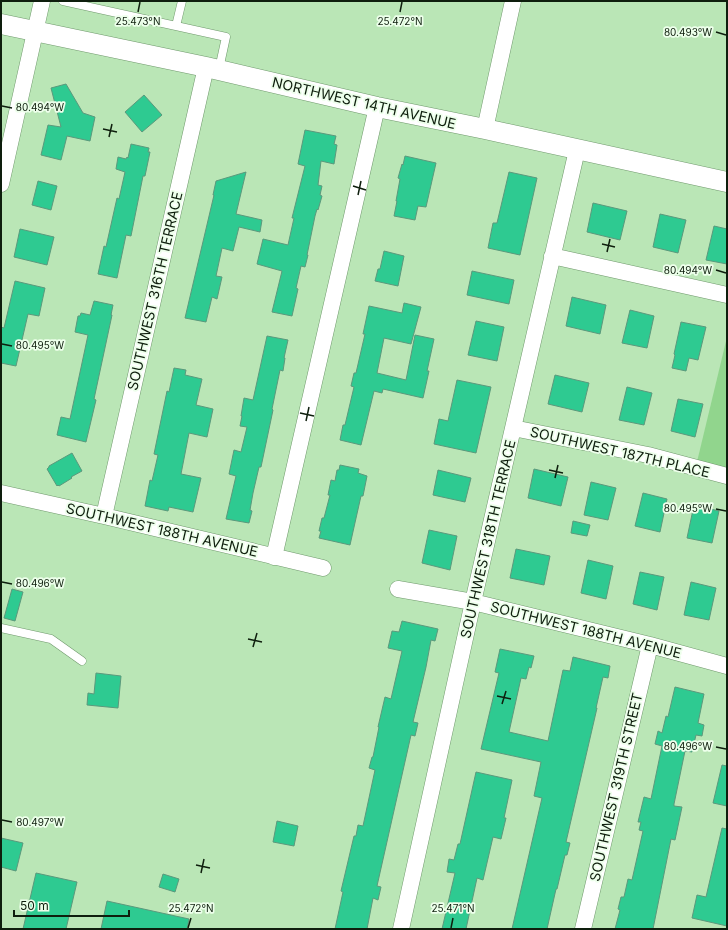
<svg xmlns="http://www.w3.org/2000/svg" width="728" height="930" font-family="Inter,sans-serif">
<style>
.green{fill:#91d58d}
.building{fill:#2eca91;stroke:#5b997c}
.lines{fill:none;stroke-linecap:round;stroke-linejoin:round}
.service-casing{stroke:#70996d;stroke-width:9}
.minor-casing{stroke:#70996d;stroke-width:17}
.tertiary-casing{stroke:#70996d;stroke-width:21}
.service{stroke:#fff;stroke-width:8}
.minor{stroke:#fff;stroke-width:16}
.tertiary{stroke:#fff;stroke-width:20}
.ticks{fill:none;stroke:#0e1e0d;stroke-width:1.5}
.labels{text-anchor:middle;stroke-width:3.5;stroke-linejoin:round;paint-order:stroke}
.street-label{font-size:14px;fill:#0e1e0d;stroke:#edffeb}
.ticks-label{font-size:10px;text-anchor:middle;fill:#0e1e0d;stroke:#edffeb;stroke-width:3.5;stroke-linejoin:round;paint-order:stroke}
</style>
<rect width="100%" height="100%" fill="#bae6b6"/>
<!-- green -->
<path class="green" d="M 727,337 L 727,474 L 696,466 Z"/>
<!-- building -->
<path class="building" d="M 66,84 L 83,113 L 95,117 L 90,141 L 67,136 L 61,160 L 41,155 L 48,125 L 61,127 L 51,88 Z
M 144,95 L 162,115 L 142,132 L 125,112 Z
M 305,130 L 336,136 L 334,144 L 337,145 L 334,164 L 321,161 L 318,185 L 322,186 L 320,195 L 322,196 L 318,210 L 317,209 L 315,216 L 307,255 L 308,255 L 305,267 L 301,266 L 296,288 L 298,289 L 292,316 L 272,312 L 282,271 L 257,264 L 263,239 L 288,245 L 294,218 L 292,218 L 305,166 L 298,164 Z
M 131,144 L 149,148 L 148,152 L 150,152 L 145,176 L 143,176 L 131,236 L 126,235 L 117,278 L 98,274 L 104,246 L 106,247 L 117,198 L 119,199 L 125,172 L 116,169 L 118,157 L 126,159 L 127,157 L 128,158 Z
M 405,156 L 436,163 L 426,207 L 418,206 L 415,220 L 394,216 L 397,201 L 396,201 L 400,179 L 398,178 L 402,164 L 403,165 Z
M 246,172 L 236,214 L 262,220 L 260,232 L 239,227 L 233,251 L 222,248 L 216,276 L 222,277 L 217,299 L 212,297 L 206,322 L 185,318 L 214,195 L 213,195 L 216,181 Z
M 509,172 L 537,178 L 520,255 L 488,248 L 493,223 L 497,223 Z
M 38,181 L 57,186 L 51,210 L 32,205 Z
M 593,203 L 627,211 L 620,240 L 587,232 Z
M 660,214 L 686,220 L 678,253 L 653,247 Z
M 714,226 L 727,229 L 727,264 L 706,260 Z
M 20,229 L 54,237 L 47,265 L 14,257 Z
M 384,251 L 404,256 L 398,286 L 375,281 L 378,269 L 380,269 Z
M 472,271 L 514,280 L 509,304 L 467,295 Z
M 15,281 L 45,288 L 39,316 L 28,314 L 16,366 L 1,363 L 1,327 L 4,328 Z
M 572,297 L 606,305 L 600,334 L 566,326 Z
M 94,301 L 113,305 L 111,315 L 112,315 L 94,399 L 96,400 L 86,442 L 57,435 L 61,417 L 70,419 L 88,335 L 75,332 L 78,316 L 80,316 L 81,313 L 90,315 Z
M 404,303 L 421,307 L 411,344 L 384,338 L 377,373 L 406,380 L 415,335 L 434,339 L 427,371 L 429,371 L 423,398 L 383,389 L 382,393 L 374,391 L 361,445 L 340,440 L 343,425 L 345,425 L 354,387 L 351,386 L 354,373 L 356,373 L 365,334 L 363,334 L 369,306 L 402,313 Z
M 630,310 L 654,316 L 647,348 L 622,343 Z
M 476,321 L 504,327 L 497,361 L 468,355 Z
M 681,322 L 706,327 L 698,360 L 689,358 L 686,371 L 672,368 L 675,355 L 674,354 Z
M 267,336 L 288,340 L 284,358 L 285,358 L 283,371 L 280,370 L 272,409 L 273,410 L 261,467 L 259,467 L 253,493 L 250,510 L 252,511 L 249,523 L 226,519 L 236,476 L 229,474 L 234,450 L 241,452 L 247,427 L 240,426 L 242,416 L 241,416 L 244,398 L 253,400 Z
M 174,368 L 186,370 L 185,375 L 202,379 L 196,405 L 213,409 L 207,437 L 189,433 L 181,474 L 201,478 L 193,512 L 169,507 L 168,511 L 145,506 L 150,480 L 152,481 L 158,455 L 154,454 L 167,391 L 169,392 Z
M 555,375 L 589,383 L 582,412 L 548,404 Z
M 457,380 L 491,387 L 476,453 L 434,444 L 439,419 L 448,421 Z
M 627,387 L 652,393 L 644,425 L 619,420 Z
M 678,399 L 703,404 L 695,437 L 671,431 Z
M 72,453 L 82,471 L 71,477 L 72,478 L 59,486 L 58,485 L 57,486 L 47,469 L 49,467 L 49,466 Z
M 340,465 L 359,469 L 358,473 L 367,476 L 363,496 L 361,496 L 350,545 L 319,538 L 321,531 L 319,531 L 322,518 L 324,518 L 330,495 L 328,495 L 331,480 L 335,481 L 337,470 L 339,470 Z
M 534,469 L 568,477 L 561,506 L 528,498 Z
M 438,470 L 471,478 L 465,502 L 433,495 Z
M 591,482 L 616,488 L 608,520 L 584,515 Z
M 643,493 L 667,499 L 660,532 L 635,526 Z
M 694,505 L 719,511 L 712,543 L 687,538 Z
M 573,521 L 590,525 L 587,536 L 571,533 Z
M 429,530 L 457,536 L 450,570 L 422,563 Z
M 516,549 L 550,556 L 544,585 L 510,578 Z
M 588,560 L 613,566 L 606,599 L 581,593 Z
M 640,572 L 664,577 L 657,610 L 633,604 Z
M 691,582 L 716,588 L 709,620 L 684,615 Z
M 12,589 L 23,592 L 15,621 L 4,618 Z
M 402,621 L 438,629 L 435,641 L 431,640 L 426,667 L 413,722 L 418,723 L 415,736 L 411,735 L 377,886 L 381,887 L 378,900 L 373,898 L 367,929 L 335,929 L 343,892 L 341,891 L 354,836 L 356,836 L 358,825 L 363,826 L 375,770 L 369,768 L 372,757 L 373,757 L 379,727 L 378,727 L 385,697 L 391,699 L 402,651 L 388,648 L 392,631 L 399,632 Z
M 500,649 L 534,656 L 531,668 L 529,667 L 526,679 L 521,678 L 509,732 L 548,741 L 563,670 L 570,671 L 573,657 L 610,666 L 608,678 L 603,677 L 596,708 L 597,708 L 566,842 L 570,843 L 567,855 L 565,855 L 557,889 L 556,889 L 547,929 L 512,929 L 542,798 L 534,796 L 541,762 L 481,749 L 499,673 L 495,672 Z
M 96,673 L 121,676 L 118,708 L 87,705 L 88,693 L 94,694 Z
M 675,687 L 704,694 L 698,723 L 704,725 L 702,736 L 696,735 L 692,752 L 685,751 L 674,804 L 674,806 L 682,807 L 675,840 L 671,839 L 653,929 L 615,929 L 620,910 L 618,909 L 621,897 L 624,897 L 628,879 L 632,880 L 643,831 L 639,830 L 641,822 L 638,822 L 644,797 L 651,799 L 662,746 L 655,744 L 658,731 L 662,733 L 666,716 L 668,717 Z
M 722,765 L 727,766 L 727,806 L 713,803 Z
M 476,772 L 512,780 L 504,818 L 506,818 L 501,839 L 493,837 L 483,880 L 477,878 L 466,929 L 442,929 L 455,873 L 447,872 L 449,859 L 454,860 L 458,844 L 460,844 Z
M 277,821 L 298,826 L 294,846 L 273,842 Z
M 722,828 L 727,829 L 727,926 L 692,918 L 697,895 L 706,897 Z
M 1,838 L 23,843 L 16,871 L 1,867 Z
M 36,873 L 77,882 L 66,929 L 23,929 Z
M 163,874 L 179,879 L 175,892 L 159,887 Z
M 107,901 L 189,919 L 187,929 L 101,929 Z"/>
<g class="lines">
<!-- service casing -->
<g class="service-casing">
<path id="service" d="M 63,1 L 176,26 L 182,1
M 176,26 L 226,37 L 219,69
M 1,628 L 51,639 L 82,661"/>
</g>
<!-- minor casing -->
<g class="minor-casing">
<path id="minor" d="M 485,129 L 513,1
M 1,184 L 42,1
M 552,256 L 727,295
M 513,428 L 648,455 L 727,476
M 1,493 L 104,516 L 323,568
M 104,516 L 206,67
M 274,557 L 377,107
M 398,589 L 473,602 L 650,645 L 727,666
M 401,929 L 473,602 L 577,150
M 583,929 L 650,645"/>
</g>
<!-- tertiary casing -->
<g class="tertiary-casing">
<path id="tertiary" d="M 1,24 L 206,67 L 377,107 L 485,129 L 727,182"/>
</g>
<!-- service -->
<use href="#service" class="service"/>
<!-- minor -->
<use href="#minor" class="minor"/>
<!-- tertiary -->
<use href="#tertiary" class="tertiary"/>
</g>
<!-- ticks -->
<path class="ticks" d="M 138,12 L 140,2M 400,12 L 402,2M 716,32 L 726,35M 2,106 L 12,108M 103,129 L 117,132M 109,137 L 112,124M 353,186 L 366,190M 358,195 L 361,181M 602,244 L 615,247M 607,252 L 610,239M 716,270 L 726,273M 2,344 L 12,346M 300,413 L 314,416M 306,421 L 309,407M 549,470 L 563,473M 555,478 L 558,465M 716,509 L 726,511M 2,582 L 12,584M 248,639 L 262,642M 253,647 L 257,633M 497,696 L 511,699M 502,704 L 506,691M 716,747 L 726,749M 2,820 L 12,822M 196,865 L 210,868M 201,873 L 204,859M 188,928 L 191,918M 451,928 L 453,918"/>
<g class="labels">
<!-- street labels -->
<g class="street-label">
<text transform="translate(364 103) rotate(13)" y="5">NORTHWEST 14TH AVENUE</text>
<text transform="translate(155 291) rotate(-77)" y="5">SOUTHWEST 316TH TERRACE</text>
<text transform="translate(620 452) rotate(13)" y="5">SOUTHWEST 187TH PLACE</text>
<text transform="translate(162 530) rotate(13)" y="5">SOUTHWEST 188TH AVENUE</text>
<text transform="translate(488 539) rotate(-77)" y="5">SOUTHWEST 318TH TERRACE</text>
<text transform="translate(586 630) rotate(14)" y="5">SOUTHWEST 188TH AVENUE</text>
<text transform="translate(616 787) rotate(-77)" y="5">SOUTHWEST 319TH STREET</text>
</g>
</g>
<g class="ticks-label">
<text x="138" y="25">25.473°N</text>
<text x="400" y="25">25.472°N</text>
<text x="688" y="36">80.493°W</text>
<text x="40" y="111">80.494°W</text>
<text x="688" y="274">80.494°W</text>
<text x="40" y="349">80.495°W</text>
<text x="688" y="512">80.495°W</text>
<text x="40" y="587">80.496°W</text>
<text x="688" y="750">80.496°W</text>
<text x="40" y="826">80.497°W</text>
<text x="191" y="912">25.472°N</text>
<text x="453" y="912">25.471°N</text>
</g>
<!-- border -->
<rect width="728" height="930" fill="none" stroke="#0e1e0d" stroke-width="4"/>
<!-- scale -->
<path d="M14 910v6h115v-6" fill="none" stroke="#0e1e0d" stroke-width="2"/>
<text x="20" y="910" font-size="12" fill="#0e1e0d" stroke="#edffeb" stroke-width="3" paint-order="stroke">50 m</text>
</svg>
